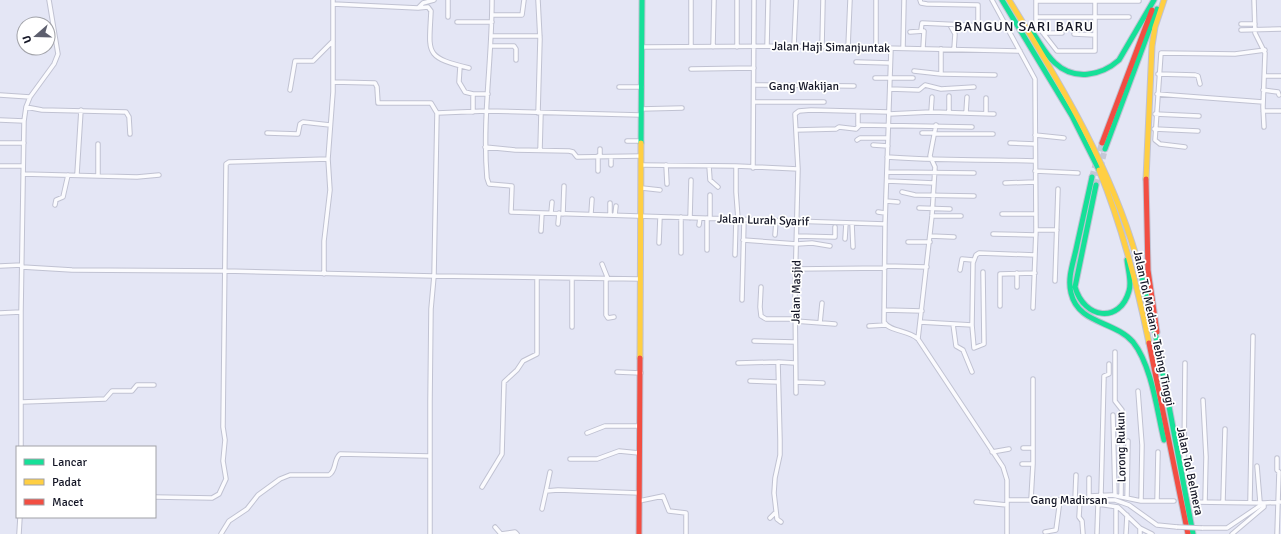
<svg xmlns="http://www.w3.org/2000/svg" width="1281" height="534" font-family="Signika,sans-serif">
<style>
.lines{fill:none;stroke-linecap:round;stroke-linejoin:round}
.highway-tunnel{stroke:#c5c7d6;stroke-width:6;stroke-dasharray:6 3;stroke-linecap:butt}
.street-casing{stroke:#c0c2d2;stroke-width:5.5}
.fast-casing{stroke:#c0c2d2;stroke-width:7}
.slow-casing{stroke:#c0c2d2;stroke-width:7}
.jam-casing{stroke:#c0c2d2;stroke-width:7}
.street{stroke:#fbfbfe;stroke-width:3.5}
.fast{stroke:#16e098;stroke-width:5}
.slow{stroke:#ffcf43;stroke-width:5}
.jam{stroke:#f24e42;stroke-width:5}
.street-bridge-casing{stroke:#c0c2d2;stroke-width:5.5;stroke-linecap:butt}
.street-bridge{stroke:#fbfbfe;stroke-width:3.5}
.labels{text-anchor:middle;stroke-width:3.5;stroke-linejoin:round;paint-order:stroke}
.street-label{font-size:12px;fill:#141626;stroke:#fff}
.quarter-label{font-size:14px;letter-spacing:1px;fill:#141626;stroke:#fff}
</style>
<rect width="100%" height="100%" fill="#e4e6f5"/>
<g class="lines">
<!-- highway-tunnel -->
<path class="highway-tunnel" d="M 1092,177 L 1102,143
M 1096,185 L 1105,149"/>
<!-- street casing -->
<g class="street-casing">
<path id="street" d="M 492,0 C 492,60 482,119 487,178 L 489,184 L 512,186 L 511,212 L 885,224
M 538,0 L 540,39 L 538,113
M 691,0 L 691,46
M 876,0 L 876,48
M 920,0 L 921,3 L 927,4 L 978,5 L 978,20
M 992,0 L 1035,79 L 1036,230 L 1033,308
M 1254,0 L 1255,33 L 1265,53 L 1263,107 L 1264,127
M 1036,1 L 1139,1
M 333,4 L 418,8 L 423,3 L 434,0
M 418,8 L 428,7 L 431,11 C 429,54 424,57 469,68
M 492,15 L 522,15 L 524,0
M 448,17 L 448,0
M 1036,17 L 1129,17
M 457,22 L 492,22
M 1036,24 L 1057,51 L 1095,51 L 1095,0
M 1241,24 L 1255,24
M 950,25 L 955,34 L 954,49
M 1036,25 L 1036,0
M 921,30 L 922,23 L 1007,27
M 1241,30 L 1280,29
M 910,32 L 924,31 L 923,48
M 1043,33 L 1062,33
M 1074,34 L 1095,35
M 492,36 L 540,36
M 491,46 L 514,46 L 516,49 L 516,60
M 767,46 L 768,0
M 794,46 L 796,0
M 642,47 L 794,46 L 1020,51
M 713,47 L 714,0
M 737,47 L 737,0
M 822,47 L 823,0
M 848,47 L 850,0
M 903,48 L 904,0
M 891,49 L 885,224 L 884,322 C 890,332 909,330 918,339 L 1003,467 L 1007,480 L 1007,534
M 941,49 L 941,74 L 995,75
M 856,62 L 890,63
M 460,66 L 459,82 L 465,92 L 473,94 L 488,94
M 691,69 L 754,68
M 914,71 L 941,74
M 1158,74 L 1195,75 L 1198,76 L 1200,84
M 1265,76 L 1281,76
M 875,78 L 913,78
M 333,82 L 375,83 L 377,87 L 378,103 L 431,103 L 437,113 L 486,111 L 640,115
M 755,85 L 854,86
M 619,87 L 642,87
M 890,89 L 919,90 L 925,85 L 941,89 L 974,87
M 290,90 L 295,61 L 313,61 L 333,41
M 1263,90 L 1278,92 L 1279,95
M 1157,94 L 1263,102
M 0,95 L 30,97
M 754,102 L 824,102
M 26,107 L 42,110 L 126,112 L 129,117 L 130,134
M 641,109 L 682,108
M 1263,111 L 1281,111
M 473,112 L 473,94
M 858,112 L 858,125
M 931,112 L 932,97
M 949,112 L 949,96
M 437,113 L 434,276 L 640,279
M 966,113 L 967,97
M 986,113 L 986,98
M 889,114 L 931,112 L 994,114
M 1155,114 L 1199,116
M 0,120 L 24,121
M 1154,129 L 1198,131
M 796,130 L 836,129 L 839,127 L 856,129 L 860,125 L 972,127
M 267,133 L 298,134 L 300,124 L 303,122 L 330,125
M 922,133 L 935,133
M 935,134 L 993,134
M 1035,135 L 1064,138
M 857,140 L 860,138 L 888,138
M 627,141 L 641,141
M 0,143 L 24,143
M 1010,143 L 1035,144
M 873,145 L 888,146
M 485,147 L 515,150 L 569,151 L 573,152 L 577,157 L 641,156
M 1185,147 L 1160,144 L 1155,140 L 1161,53 L 1235,54 L 1265,50
M 600,149 L 600,156
M 540,150 L 541,113
M 611,157 L 611,165
M 887,157 C 937,161 986,159 1035,161
M 641,165 L 736,166 L 736,192 L 738,219
M 666,165 L 667,184
M 0,166 L 23,166
M 709,166 L 710,180 L 718,187
M 736,166 L 798,169
M 753,168 L 754,0
M 598,171 L 598,156
M 1035,171 L 1078,173
M 887,172 L 974,173
M 23,174 L 137,177 L 159,175
M 77,174 L 81,110
M 98,176 L 98,144
M 887,181 L 934,183
M 1005,183 L 1035,182
M 642,188 L 660,190
M 902,192 L 915,195 L 974,196
M 886,201 L 898,202
M 55,205 L 56,200 L 63,197 L 68,175
M 919,208 L 950,209
M 878,212 L 885,213
M 551,213 L 552,202
M 563,214 L 564,186
M 591,214 L 592,199
M 1002,214 L 1036,214
M 610,215 L 610,203
M 615,215 L 616,206
M 932,216 L 961,216
M 690,218 L 691,180
M 707,218 L 707,250
M 710,218 L 710,195
M 852,223 L 853,247
M 558,224 L 559,213
M 699,225 L 700,218
M 1036,230 L 1057,230
M 541,231 L 542,213
M 993,234 L 1036,235
M 775,235 L 776,221
M 797,236 L 835,237 L 835,227
M 930,236 L 954,237
M 845,239 L 846,223
M 743,240 L 797,244 L 812,243 L 830,246
M 908,242 L 930,242
M 659,243 L 660,217
M 681,253 L 681,217
M 735,255 L 736,219
M 602,264 L 608,279
M 0,266 L 22,265
M 885,266 L 927,267
M 22,267 L 72,270 L 225,271 L 434,276 L 431,309 L 430,401 L 430,534
M 796,269 L 885,268
M 960,270 L 962,259 L 973,260
M 324,274 L 324,241 L 330,190 L 328,159 L 333,92 L 333,0
M 572,278 L 572,327
M 606,279 L 606,315 L 608,318 L 614,317
M 1055,281 L 1058,189
M 761,287 L 760,307 L 761,316 L 766,319 L 795,319
M 1017,287 L 1017,273
M 742,300 L 744,220
M 1000,306 L 1000,274 L 1035,273
M 884,310 L 922,311
M 0,313 L 21,312
M 795,321 L 835,324
M 920,322 L 972,325 L 973,263 L 976,255 L 979,253 L 1035,255
M 820,323 L 822,303
M 953,324 L 956,346 L 963,350 L 972,372
M 972,325 L 974,348 L 984,344 L 983,272
M 869,326 L 886,325
M 918,339 L 932,216 L 935,167 L 930,156 L 936,125
M 754,341 L 795,342
M 1115,352 L 1115,401 L 1122,410 L 1121,496
M 778,362 L 795,363
M 738,363 L 778,362 L 780,440 L 780,455 L 775,478 L 774,493 L 777,519 L 781,522
M 1185,363 L 1184,461 L 1194,502 L 1264,503 L 1264,507 L 1232,534
M 617,372 L 641,373
M 750,381 L 778,382
M 796,382 L 823,383
M 1138,391 L 1142,445 L 1141,501
M 796,393 L 795,292 L 798,169 L 795,114 L 799,111 L 811,110 L 889,112
M 1203,400 L 1206,457 L 1205,502
M 22,402 L 105,399 L 112,391 L 132,391 L 137,385 L 154,385
M 1113,415 L 1115,495
M 587,433 L 605,426 L 640,426
M 21,447 L 21,312 L 24,121 L 26,107 L 30,97 L 54,64 L 58,54 L 49,0
M 1023,448 L 1033,448
M 992,452 L 1009,449
M 570,459 L 597,459 L 619,451 L 639,453
M 1022,464 L 1033,464
M 1257,466 L 1260,502
M 1089,478 L 1089,496 L 1112,495 L 1141,501 L 1174,501
M 482,487 L 502,454 L 504,382 L 517,370 L 523,361 L 537,354 L 537,278
M 546,491 L 550,472
M 1101,495 L 1104,376 L 1109,374 L 1109,364
M 155,497 L 212,498 L 219,494 L 226,479 L 223,461 L 225,440 L 223,427 L 226,164 L 229,162 L 328,159
M 1127,498 L 1128,441
M 1031,499 L 1033,464 L 1033,379
M 1098,499 L 1098,504 L 1118,507 L 1140,528 L 1152,534
M 1008,500 L 1115,500 L 1129,505 L 1157,525 L 1177,527
M 1075,500 L 1076,475
M 1080,500 L 1079,517 L 1082,521 L 1083,534
M 639,501 L 663,496 L 669,511 L 686,513 L 686,534
M 1157,501 L 1158,452
M 1223,501 L 1225,429
M 1250,501 L 1253,336
M 976,502 L 1007,505
M 1116,507 L 1116,534
M 542,509 L 546,491 L 558,490 L 639,493
M 770,518 L 775,513
M 495,527 L 501,534 L 515,532 L 517,534
M 1140,528 L 1140,534
M 1202,528 L 1227,528 L 1264,503 L 1281,502
M 1045,532 L 1056,530 L 1060,500
M 1097,533 L 1098,504
M 19,534 L 20,517
M 221,534 L 229,521 L 247,509 L 258,495 L 280,479 L 290,475 L 329,475 C 337,470 333,460 340,454 L 429,456
M 1126,534 L 1127,515
M 1277,534 L 1279,472 L 1277,470 L 1277,458"/>
</g>
<!-- fast casing -->
<g class="fast-casing">
<path id="fast" d="M 1002,0 L 1072,116 L 1099,170
M 1033,33 C 1040,43 1046,55 1055,63 C 1074,81 1101,76 1119,60 L 1154,0
M 641,143 L 642,0
M 1105,149 L 1157,9
M 1092,177 C 1087,200 1082,223 1077,245 C 1074,261 1067,277 1071,293 C 1078,324 1115,321 1133,342 C 1152,366 1157,411 1164,440
M 1096,185 L 1075,287 C 1084,319 1120,324 1129,291 C 1132,282 1128,270 1127,260
M 1140,270 L 1156,337 L 1193,534"/>
</g>
<!-- slow casing -->
<g class="slow-casing">
<path id="slow" d="M 1009,0 C 1062,86 1114,172 1140,270
M 1099,170 C 1122,226 1137,284 1149,343
M 1146,179 L 1152,46 L 1155,27 L 1164,0
M 640,358 L 641,143"/>
</g>
<!-- jam casing -->
<g class="jam-casing">
<path id="jam" d="M 1102,143 L 1152,10
M 1146,179 L 1148,270 L 1157,332
M 1149,343 L 1188,534
M 639,534 L 640,358"/>
</g>
<!-- street -->
<use href="#street" class="street"/>
<!-- fast -->
<use href="#fast" class="fast"/>
<!-- slow -->
<use href="#slow" class="slow"/>
<!-- jam -->
<use href="#jam" class="jam"/>
<!-- street-bridge casing -->
<g class="street-bridge-casing">
<path id="street-bridge" d="M 1177,527 L 1202,528"/>
</g>
<!-- street-bridge -->
<use href="#street-bridge" class="street-bridge"/>
</g>
<g class="labels">
<!-- street labels -->
<g class="street-label">
<text transform="translate(831 47) rotate(1)" y="4">Jalan Haji Simanjuntak</text>
<text x="804" y="90">Gang Wakijan</text>
<text transform="translate(763 220) rotate(2)" y="4">Jalan Lurah Syarif</text>
<text transform="translate(796 292) rotate(-89)" y="4">Jalan Masjid</text>
<text transform="translate(1154 328) rotate(78)" y="4">Jalan Tol Medan - Tebing Tinggi</text>
<text transform="translate(1121 447) rotate(-91)" y="4">Lorong Rukun</text>
<text transform="translate(1190 471) rotate(78)" y="4">Jalan Tol Belmera</text>
<text x="1069" y="504">Gang Madirsan</text>
</g>
<!-- quarter labels -->
<g class="quarter-label">
<text x="1024" y="31">BANGUN SARI BARU</text>
</g>
</g>
<!-- legend -->
<rect x="16" y="446" width="140" height="72" fill="#ffffff" stroke="#a1a2a8"/>
<rect x="24" y="459" width="20" height="6" fill="#16e098" stroke="#a1a2a8"/>
<text x="52" y="466" font-size="12" fill="#141626">Lancar</text>
<rect x="24" y="479" width="20" height="6" fill="#ffcf43" stroke="#a1a2a8"/>
<text x="52" y="486" font-size="12" fill="#141626">Padat</text>
<rect x="24" y="499" width="20" height="6" fill="#f24e42" stroke="#a1a2a8"/>
<text x="52" y="506" font-size="12" fill="#141626">Macet</text>
<!-- north arrow -->
<g transform="translate(36 36) rotate(250)"><circle r="19" fill="#ffffff" stroke="#a1a2a8"/>
<path d="M0-3L7 15L0 10L-7 15Z" fill="#5d5f6e"/>
<text y="-6" font-size="11" font-weight="bold" text-anchor="middle" fill="#141626">U</text>
</g>
</svg>
